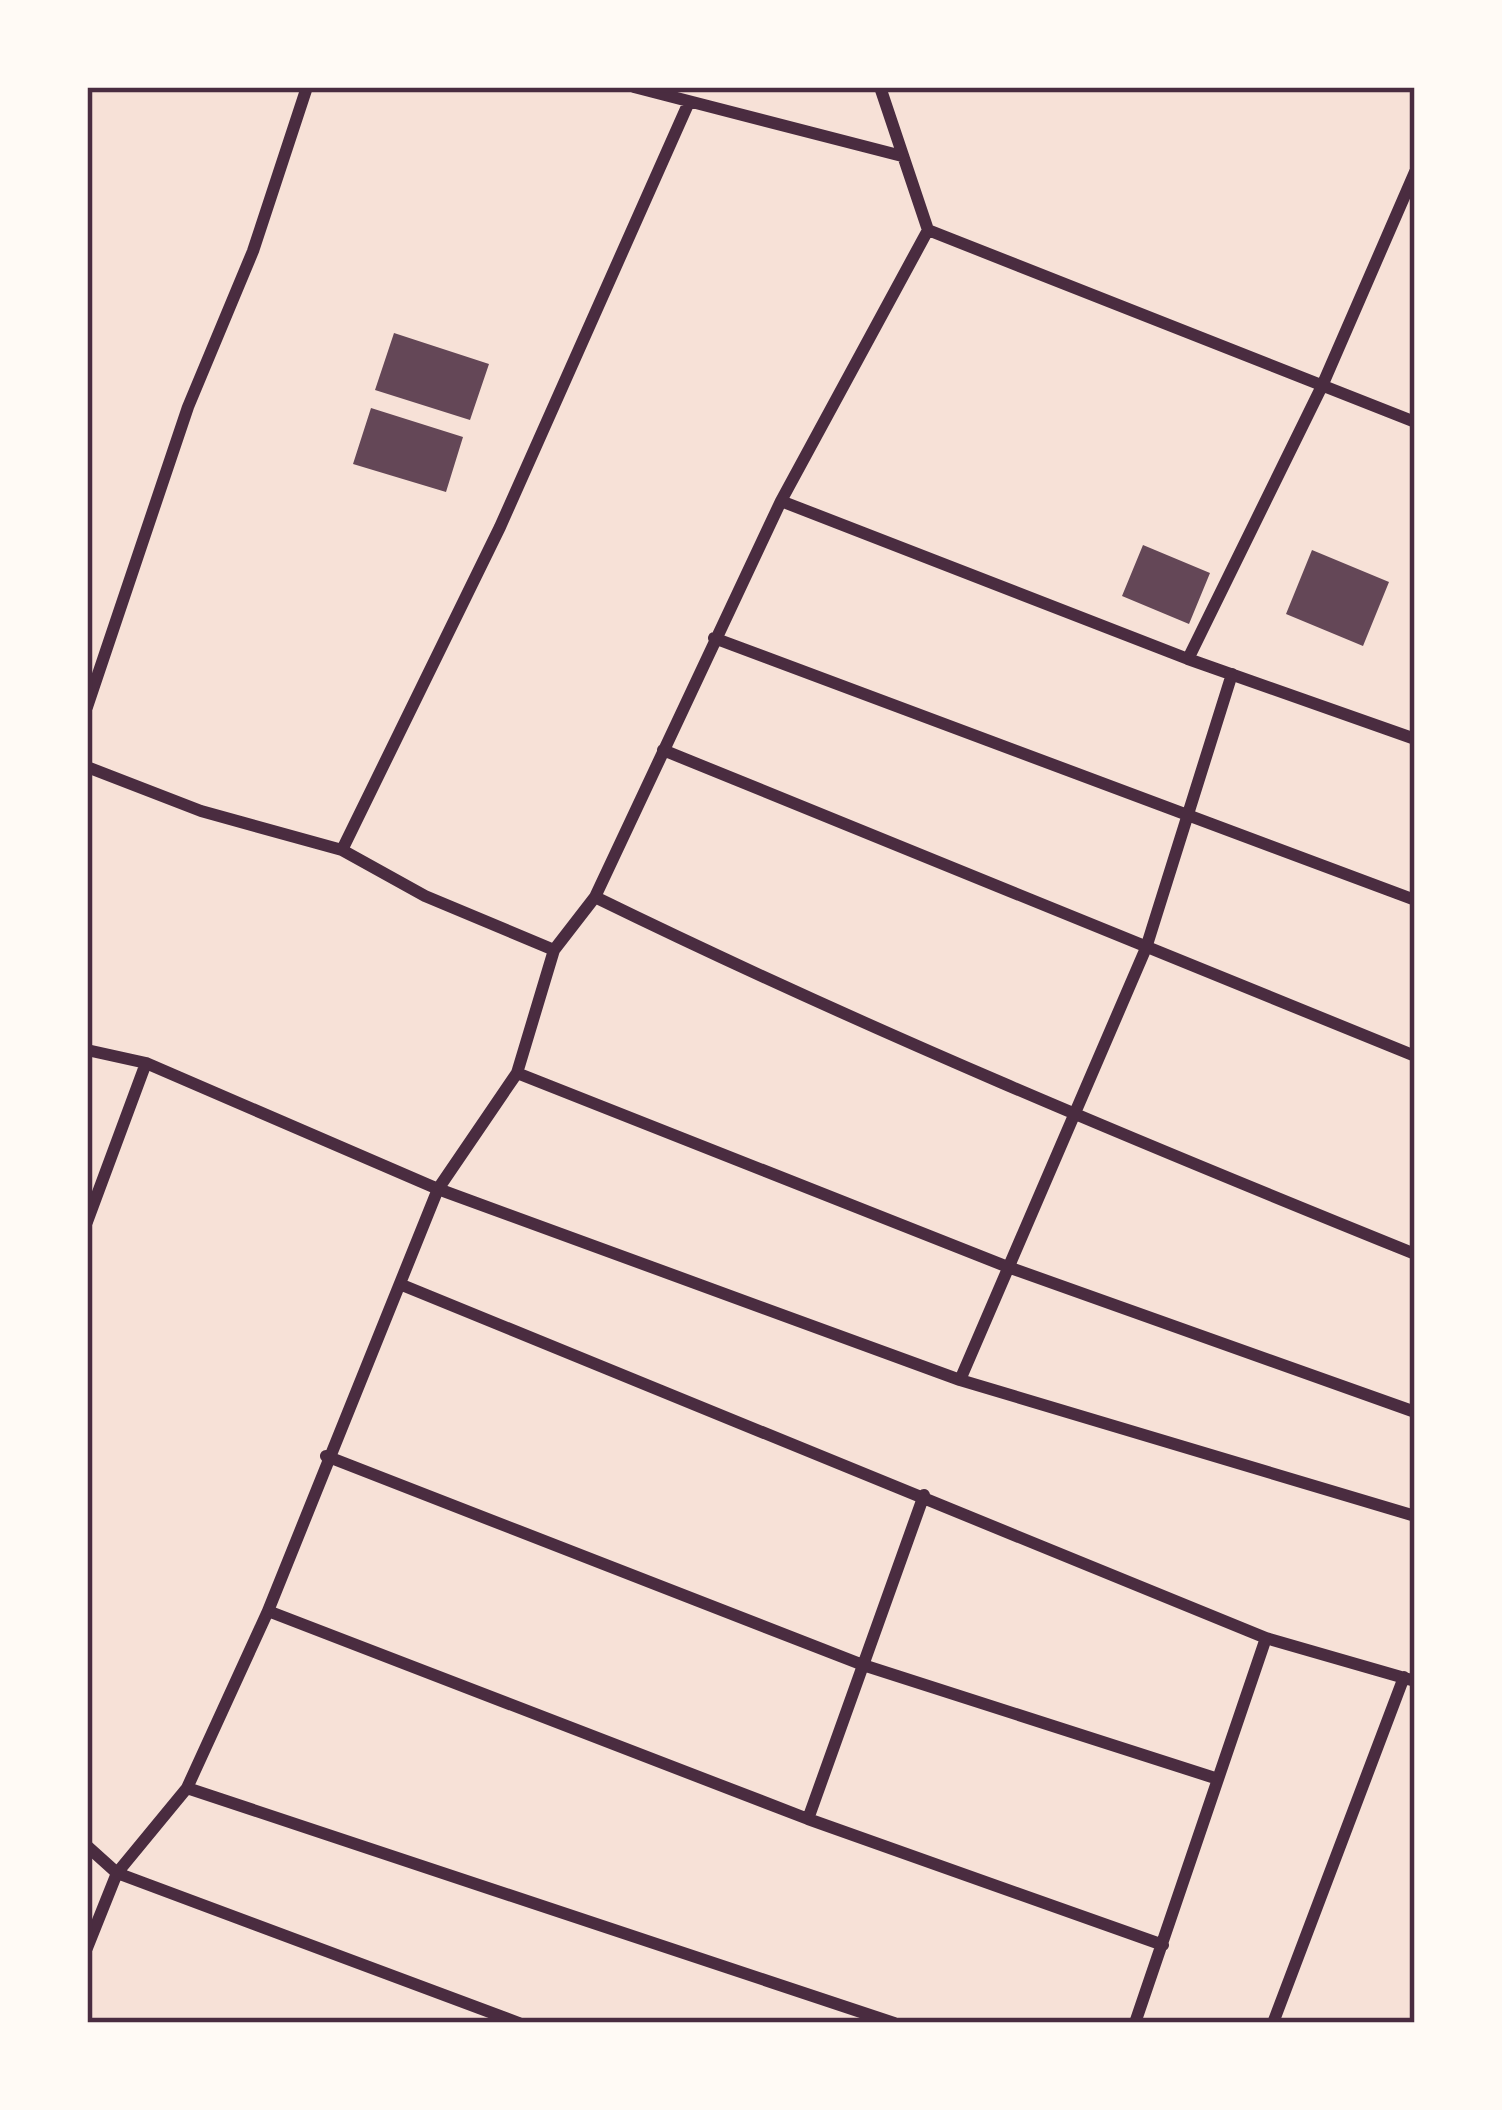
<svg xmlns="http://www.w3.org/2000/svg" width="1502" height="2110" font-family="Helvetica,sans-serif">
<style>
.building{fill:#644757}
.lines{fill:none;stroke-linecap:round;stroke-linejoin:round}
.minor{stroke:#4a2c40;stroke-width:12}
.neatline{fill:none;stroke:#4a2c40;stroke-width:4.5}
</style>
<rect width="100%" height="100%" fill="#f7e1d7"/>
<!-- building -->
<path class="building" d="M 394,333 L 489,364 L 470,420 L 375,390 Z
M 371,408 L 463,437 L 446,492 L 353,464 Z
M 1143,545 L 1210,573 L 1189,624 L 1122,596 Z
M 1312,550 L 1389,582 L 1363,646 L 1286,614 Z"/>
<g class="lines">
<!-- minor -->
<path class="minor" d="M 634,87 L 902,156
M 928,230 L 1415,422
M 781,501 L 1188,659 L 1415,739
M 714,638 L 1415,900
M 1188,659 L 1322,386 L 1415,172
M 87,707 L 188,407 L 253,251 L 307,87
M 663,750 L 1415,1056
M 87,767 L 201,811 L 342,850 L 425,896 L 554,950
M 342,850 L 500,527 L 689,102
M 595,897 C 863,1028 1138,1142 1415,1254
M 87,1050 L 146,1063 L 438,1189 L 960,1380 L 1415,1516
M 517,1073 L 1008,1267 L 1415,1412
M 87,1222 L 146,1063
M 402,1285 L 1266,1638 L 1415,1681
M 960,1380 L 1146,948 L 1232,674
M 326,1456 L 863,1665 L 1218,1779
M 268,1611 L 808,1819 L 1163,1945
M 187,1788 L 894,2023
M 808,1819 L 924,1495
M 87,1846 L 117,1873 L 519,2023
M 87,1948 L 117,1873 L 187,1788 L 268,1611 L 438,1189 L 517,1073 L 554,950 L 595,897 L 781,501 L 928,230 L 880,87
M 1135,2023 L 1266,1638
M 1273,2023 L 1404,1677"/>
</g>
<!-- border -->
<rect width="1502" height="2110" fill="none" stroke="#fffaf5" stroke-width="180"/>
<rect x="90" y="90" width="1322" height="1930" class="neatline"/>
</svg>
